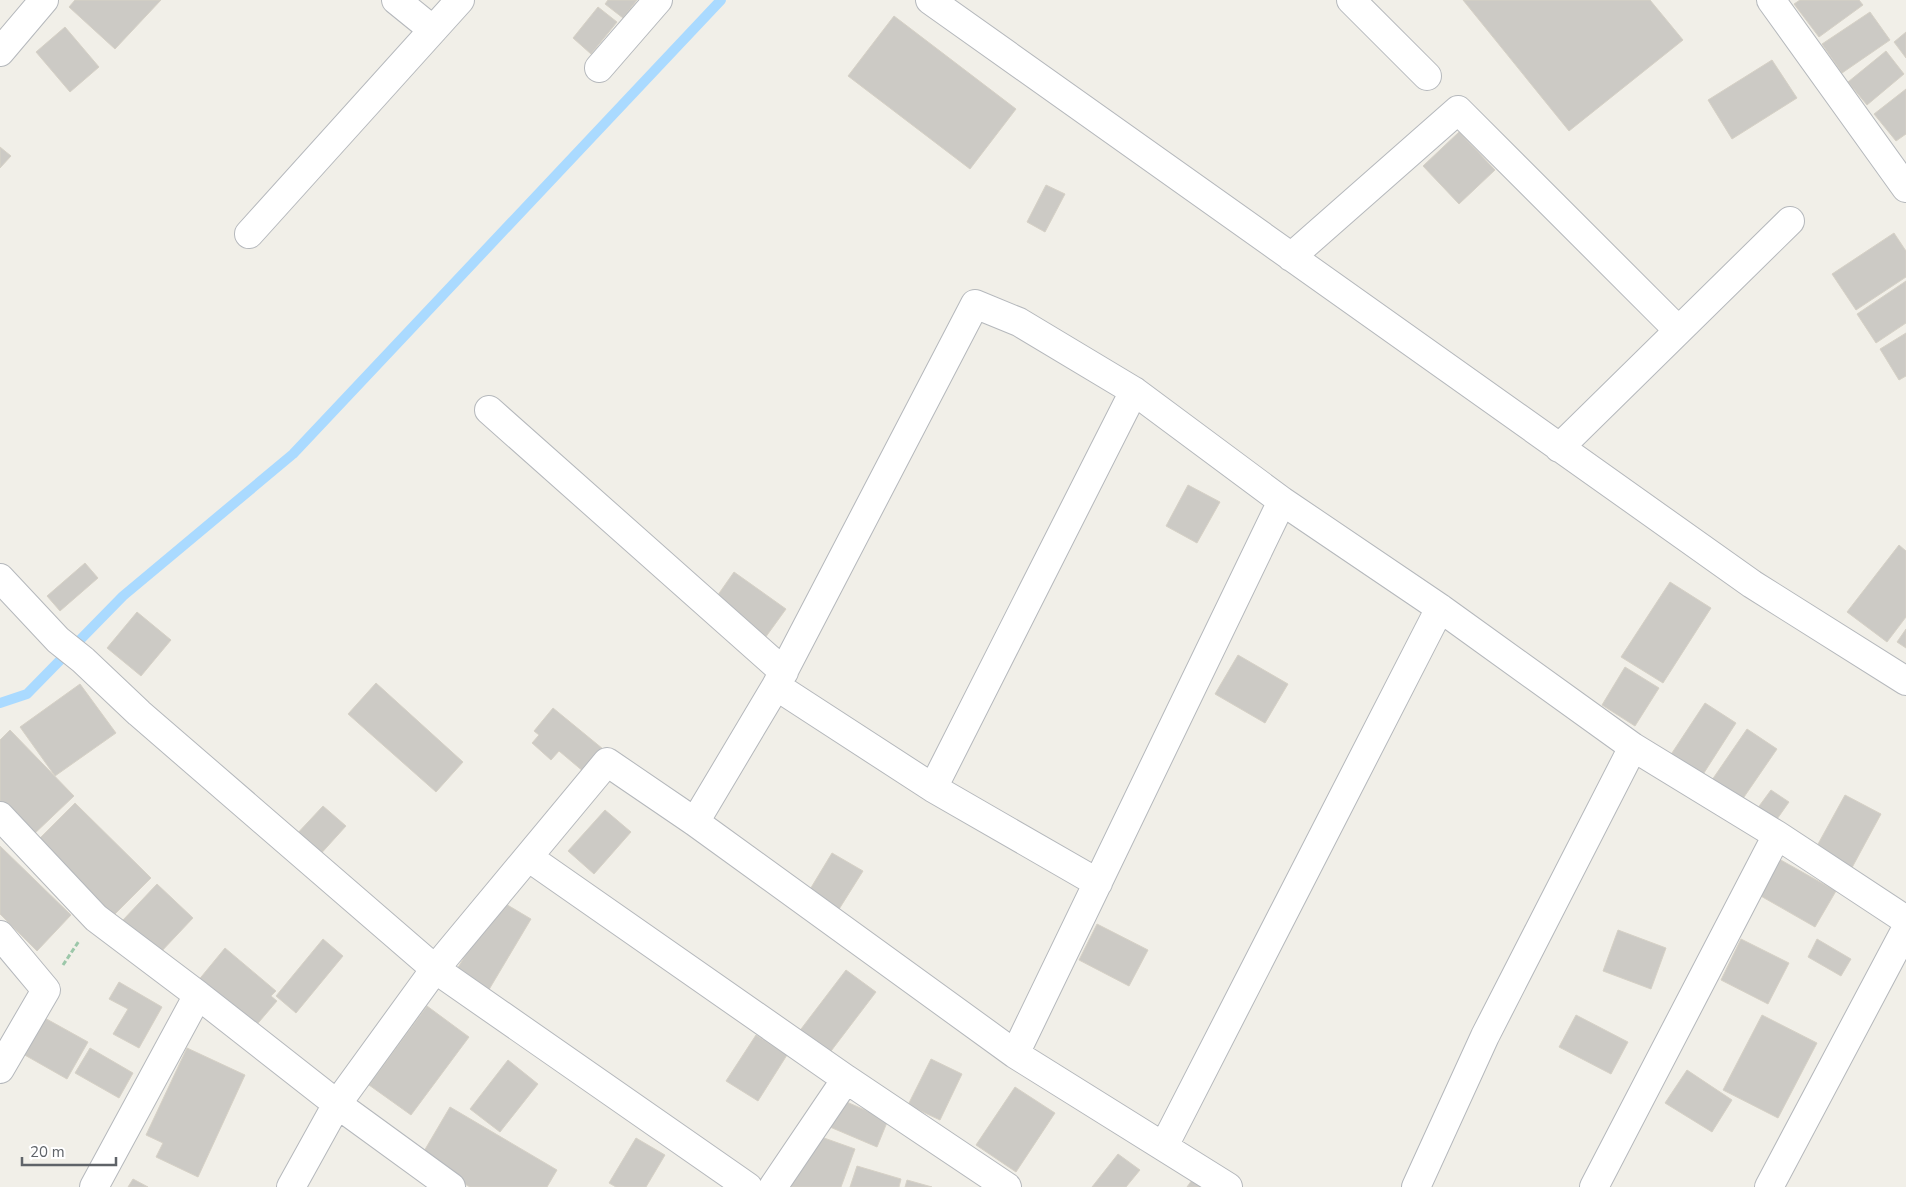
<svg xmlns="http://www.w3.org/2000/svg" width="1906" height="1187" font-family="'Nunito Sans',sans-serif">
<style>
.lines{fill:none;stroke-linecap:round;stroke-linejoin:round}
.stream{stroke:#aadaff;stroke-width:10}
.building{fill:#cccac5;stroke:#d6d1c6}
.minor-casing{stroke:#b5b8bc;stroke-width:30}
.path{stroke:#9cc7a9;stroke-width:3;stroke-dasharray:5 2.5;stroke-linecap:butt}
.minor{stroke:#fff;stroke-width:28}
</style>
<rect width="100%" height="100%" fill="#f1efe8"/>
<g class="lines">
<!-- stream -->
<path class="stream" d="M 0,703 L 27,694 L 123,596 L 293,454 L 721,0"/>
</g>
<!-- building -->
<path class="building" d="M 75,0 L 161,0 L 115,49 L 69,7 Z
M 608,0 L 637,0 L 623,18 L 605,4 Z
M 1463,0 L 1650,0 L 1683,40 L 1569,131 Z
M 1800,0 L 1859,0 L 1863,5 L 1819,37 L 1794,4 Z
M 598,7 L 617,22 L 591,54 L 573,38 Z
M 1870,12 L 1890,40 L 1842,73 L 1822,44 Z
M 894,16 L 1016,109 L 970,169 L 848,76 Z
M 65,27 L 99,67 L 70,92 L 36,52 Z
M 1906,32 L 1906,58 L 1894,42 Z
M 1886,51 L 1904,74 L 1867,105 L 1848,82 Z
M 1772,60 L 1797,98 L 1732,139 L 1708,100 Z
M 1906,89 L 1906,134 L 1896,141 L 1874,114 Z
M 1459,132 L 1495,170 L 1459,204 L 1423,166 Z
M 0,147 L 11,156 L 0,168 Z
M 1046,185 L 1065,194 L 1045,232 L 1027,222 Z
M 1894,233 L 1906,251 L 1906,277 L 1856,310 L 1832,274 Z
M 1906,281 L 1906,323 L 1876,343 L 1857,314 Z
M 1906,333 L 1906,376 L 1899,380 L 1880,349 Z
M 1188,485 L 1220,502 L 1197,543 L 1166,526 Z
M 1899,545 L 1906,551 L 1906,617 L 1887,642 L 1847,612 Z
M 85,563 L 98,578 L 60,611 L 47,596 Z
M 734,572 L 786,609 L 765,638 L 713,602 Z
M 1670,582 L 1711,608 L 1663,683 L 1621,657 Z
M 137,612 L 171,640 L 141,676 L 107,648 Z
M 1906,629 L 1906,648 L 1897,642 Z
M 1238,655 L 1288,684 L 1265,723 L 1215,694 Z
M 1625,667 L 1659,688 L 1635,726 L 1602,705 Z
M 376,683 L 463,762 L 436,792 L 348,714 Z
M 80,684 L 116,733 L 55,776 L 20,727 Z
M 1705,703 L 1736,723 L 1702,776 L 1670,756 Z
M 553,708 L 603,749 L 584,772 L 559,751 L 551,760 L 532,743 L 539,735 L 534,731 Z
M 1747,729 L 1777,749 L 1742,800 L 1712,780 Z
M 10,730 L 74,796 L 32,836 L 0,803 L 0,740 Z
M 1771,790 L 1789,802 L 1775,822 L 1757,809 Z
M 1845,795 L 1881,814 L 1848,875 L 1812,855 Z
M 75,803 L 151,878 L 108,921 L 33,845 Z
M 323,806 L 346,826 L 317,858 L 294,837 Z
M 605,810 L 631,832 L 594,874 L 568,851 Z
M 0,846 L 71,915 L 37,951 L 0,914 Z
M 832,853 L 863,871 L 836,914 L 806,896 Z
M 1779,859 L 1836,891 L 1815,927 L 1759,895 Z
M 157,884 L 193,918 L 159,954 L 123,920 Z
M 499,900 L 531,919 L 484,998 L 451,979 Z
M 1097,924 L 1148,950 L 1129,986 L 1079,960 Z
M 1618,930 L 1666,948 L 1651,989 L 1603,971 Z
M 323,939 L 343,956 L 296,1013 L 276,996 Z
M 1741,939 L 1789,963 L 1768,1004 L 1721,980 Z
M 1817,939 L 1851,959 L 1841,976 L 1808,957 Z
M 225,948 L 276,991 L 271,996 L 277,1001 L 253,1029 L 197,982 Z
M 846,970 L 876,992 L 825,1059 L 795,1037 Z
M 119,982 L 162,1007 L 139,1048 L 113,1034 L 128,1009 L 109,999 Z
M 427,1006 L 469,1037 L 411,1115 L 369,1085 Z
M 1576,1015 L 1628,1042 L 1611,1074 L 1559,1047 Z
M 1762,1015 L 1817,1043 L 1778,1118 L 1723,1090 Z
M 43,1017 L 88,1042 L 67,1079 L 23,1054 Z
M 756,1035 L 787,1055 L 758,1101 L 726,1081 Z
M 90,1048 L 133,1073 L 119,1098 L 75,1073 Z
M 187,1048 L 245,1075 L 198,1177 L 156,1157 L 163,1143 L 146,1135 Z
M 931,1059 L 962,1074 L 940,1120 L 908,1105 Z
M 508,1060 L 538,1084 L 500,1132 L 470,1109 Z
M 1687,1070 L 1732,1100 L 1712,1132 L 1665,1103 Z
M 1015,1087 L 1055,1113 L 1016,1172 L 976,1145 Z
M 842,1100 L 888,1120 L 877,1147 L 830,1127 Z
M 450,1107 L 557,1170 L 547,1187 L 470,1187 L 420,1158 Z
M 810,1133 L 855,1149 L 841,1187 L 791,1187 Z
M 636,1138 L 665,1155 L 646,1187 L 616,1187 L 609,1183 Z
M 1118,1154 L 1140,1170 L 1126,1187 L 1092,1187 Z
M 857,1166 L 901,1179 L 899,1187 L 850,1187 Z
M 1197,1173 L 1218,1187 L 1187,1187 Z
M 133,1179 L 148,1187 L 128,1187 Z
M 907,1180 L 932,1187 L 905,1187 Z"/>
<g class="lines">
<!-- minor casing -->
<g class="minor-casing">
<path id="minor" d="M 396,0 L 433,30
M 930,0 L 1752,584 L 1906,681
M 1351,0 L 1427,76
M 1771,0 L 1906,188
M 0,52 L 44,0
M 599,68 L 658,0
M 249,234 L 460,0
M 1291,257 L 1458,110 L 1678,330
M 489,410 L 784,672
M 1559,448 L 1790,221
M 0,578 L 58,640 L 83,660 L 139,713 L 435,969 L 337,1104 L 291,1187
M 776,686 L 933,788 L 1098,883
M 933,788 L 1134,391
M 0,816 L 96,918 L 198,995
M 695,822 L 776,686 L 975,304 L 1019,322 L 1134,391 L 1282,501 L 1440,608 L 1633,747 L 1777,835 L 1906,920
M 528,857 L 846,1079 L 773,1187
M 0,935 L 46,990 L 0,1069
M 1015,1054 L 1282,501
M 846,1079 L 1007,1187
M 1164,1146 L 1440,608
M 94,1187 L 198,995 L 337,1104 L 451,1187
M 748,1187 L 435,969 L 607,762 L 695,822 L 1015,1054 L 1228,1187
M 1416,1187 L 1485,1036 L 1633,747
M 1594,1187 L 1777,835
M 1769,1187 L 1906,929"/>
</g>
<!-- path -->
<path class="path" d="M 63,965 L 79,941"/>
<!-- minor -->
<use href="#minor" class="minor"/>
</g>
<!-- scale -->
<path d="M22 1157v8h94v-8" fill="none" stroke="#5f6368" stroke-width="2.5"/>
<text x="30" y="1157" font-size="15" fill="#5f6368" stroke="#ffffff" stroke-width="4" paint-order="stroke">20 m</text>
</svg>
